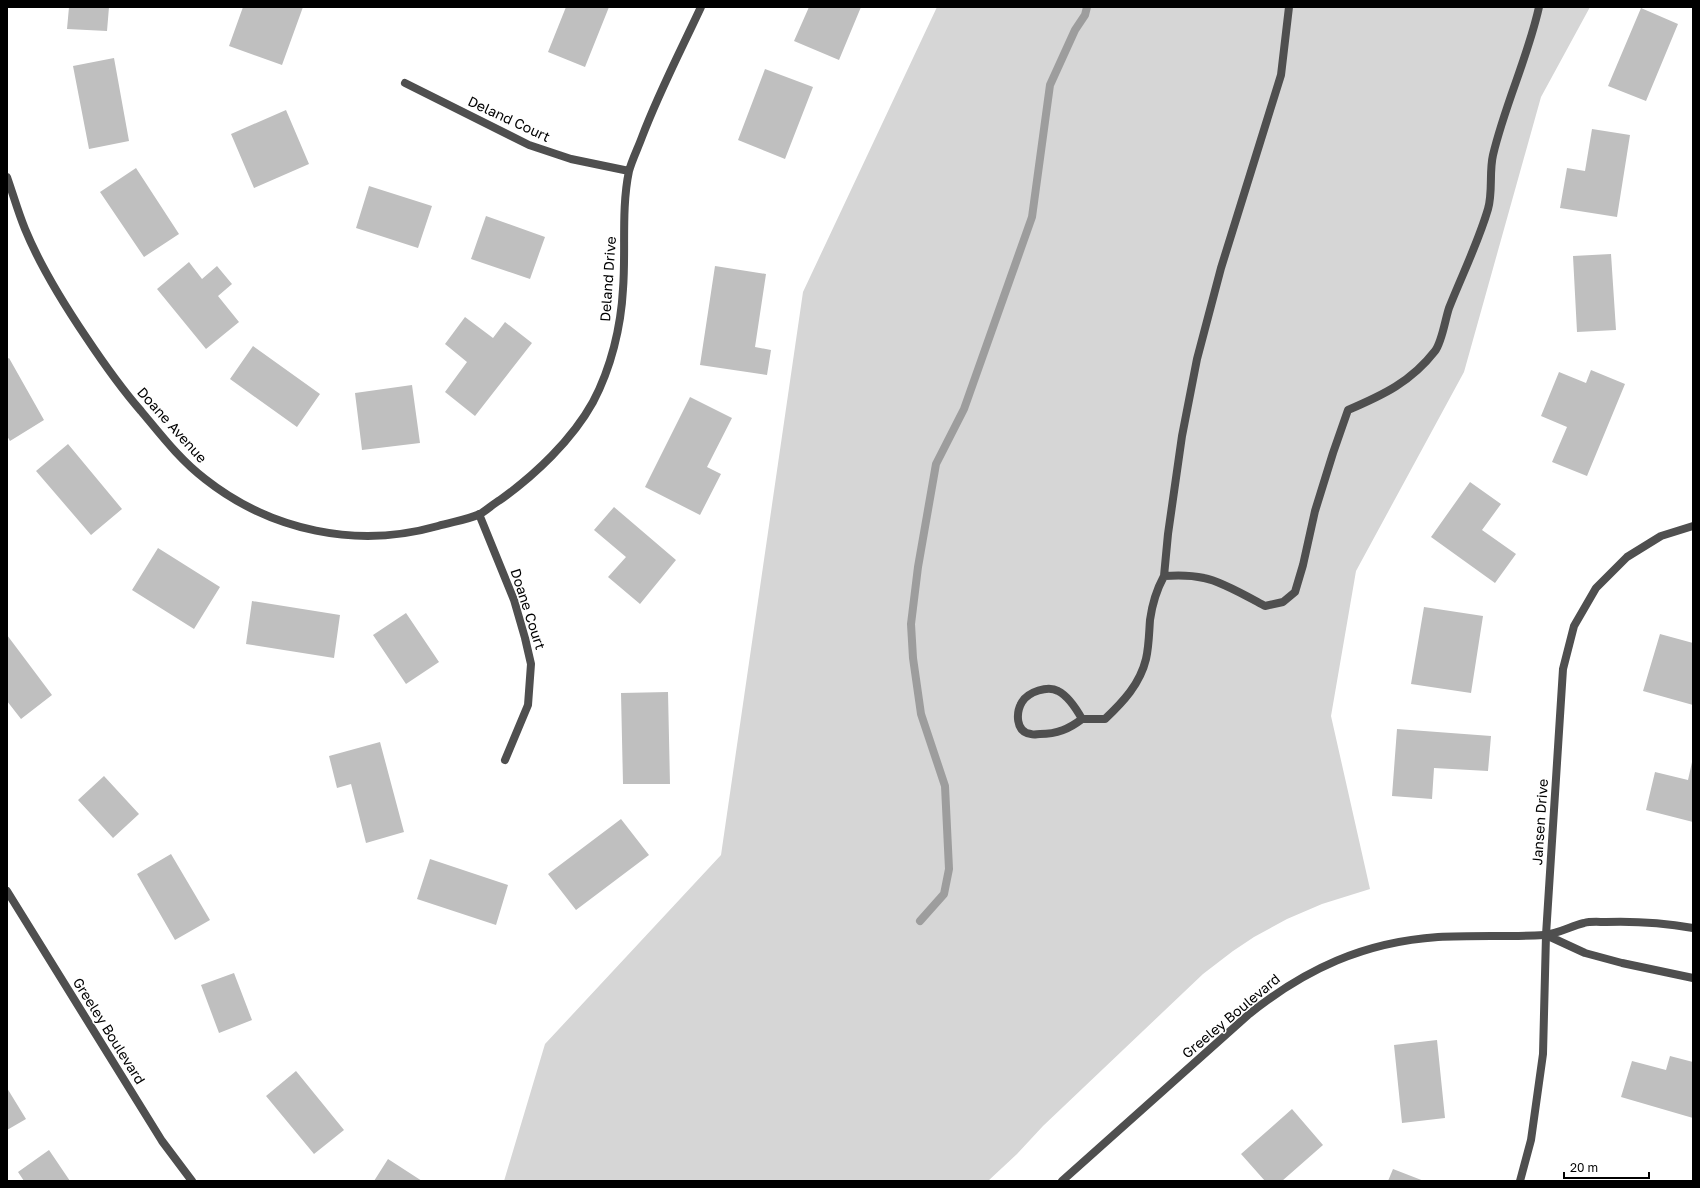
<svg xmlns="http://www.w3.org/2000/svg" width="1700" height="1188" font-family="'Golos Text',sans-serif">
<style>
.green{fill:#d6d6d6}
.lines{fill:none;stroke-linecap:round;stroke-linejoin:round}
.stream{stroke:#9d9d9d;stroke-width:8}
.building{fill:#bfbfbf}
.service{stroke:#4f4f4f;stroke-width:8}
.minor{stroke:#4f4f4f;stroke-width:8}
.tertiary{stroke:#4f4f4f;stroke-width:8}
.labels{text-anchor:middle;stroke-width:3;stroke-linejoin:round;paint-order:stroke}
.street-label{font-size:14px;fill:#000;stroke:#fff}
</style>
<rect width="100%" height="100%" fill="#fff"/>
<!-- green -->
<path class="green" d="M 937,7 L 1590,7 L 1541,97 L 1464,372 L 1356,571 L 1331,716 L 1370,889 L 1322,904 L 1287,919 L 1254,937 L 1233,951 L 1203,974 L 1043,1126 L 1017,1154 L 988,1181 L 504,1181 L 545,1044 L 721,855 L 803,292 Z"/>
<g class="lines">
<!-- stream -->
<path class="stream" d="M 920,921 L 944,894 L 949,869 L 945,786 L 921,714 L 913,658 L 911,624 L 918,567 L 936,464 L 964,409 L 1032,217 L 1050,85 L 1075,30 L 1085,15 L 1087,7"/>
</g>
<!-- building -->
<path class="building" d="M 69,7 L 109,7 L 107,31 L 67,29 Z
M 243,7 L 303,7 L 282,65 L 229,46 Z
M 566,7 L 609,7 L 585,67 L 548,52 Z
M 809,7 L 861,7 L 839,60 L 794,41 Z
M 1641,8 L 1678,24 L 1646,101 L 1608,86 Z
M 114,58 L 129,141 L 89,149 L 73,66 Z
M 765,69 L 813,87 L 785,159 L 738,140 Z
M 286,110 L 309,164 L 254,188 L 231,134 Z
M 1592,129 L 1630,135 L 1617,217 L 1560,208 L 1567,168 L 1585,171 Z
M 136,168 L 179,234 L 144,257 L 100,192 Z
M 369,186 L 432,206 L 418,248 L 356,228 Z
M 486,216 L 545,237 L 530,279 L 471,259 Z
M 1611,254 L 1616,330 L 1577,332 L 1573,256 Z
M 189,262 L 202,279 L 217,266 L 232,284 L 218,296 L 239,322 L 206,349 L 157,289 Z
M 715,266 L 766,274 L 755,347 L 771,350 L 767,375 L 700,365 Z
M 465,317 L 493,338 L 505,322 L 532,343 L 475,416 L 445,392 L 467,362 L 445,344 Z
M 253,346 L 320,394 L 297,427 L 230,379 Z
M 9,358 L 44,420 L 10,441 L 7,436 L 7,359 Z
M 1591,370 L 1625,384 L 1587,476 L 1552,462 L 1567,427 L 1541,416 L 1559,372 L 1586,383 Z
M 412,385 L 420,443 L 362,450 L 355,393 Z
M 690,397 L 732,418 L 707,467 L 721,474 L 700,515 L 645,487 Z
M 68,444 L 122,509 L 91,535 L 36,471 Z
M 1470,482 L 1501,504 L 1482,530 L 1516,554 L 1495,583 L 1431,537 Z
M 614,507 L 676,560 L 640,604 L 608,577 L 626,557 L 594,530 Z
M 158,548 L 220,587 L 194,629 L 132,590 Z
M 252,601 L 340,615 L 334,658 L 246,644 Z
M 1424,607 L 1483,616 L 1471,693 L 1411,684 Z
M 406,613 L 439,662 L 406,684 L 373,635 Z
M 1660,634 L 1693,643 L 1693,705 L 1643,691 Z
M 7,635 L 52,695 L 21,719 L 7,701 Z
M 668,692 L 670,784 L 623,784 L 621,693 Z
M 1397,729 L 1491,736 L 1488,771 L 1434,768 L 1432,799 L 1392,796 Z
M 380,742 L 404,832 L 366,843 L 351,784 L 337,788 L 329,756 Z
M 1692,762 L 1693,822 L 1646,810 L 1655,772 L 1688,780 Z
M 104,776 L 139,814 L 113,838 L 78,800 Z
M 621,819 L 649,855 L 576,910 L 548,874 Z
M 171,854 L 210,920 L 175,940 L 137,874 Z
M 430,859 L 508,885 L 496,925 L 417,899 Z
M 234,973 L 252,1020 L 219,1033 L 201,985 Z
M 1437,1040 L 1445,1118 L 1402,1123 L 1394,1045 Z
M 1670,1056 L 1693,1062 L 1693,1118 L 1621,1097 L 1632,1061 L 1666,1070 Z
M 296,1071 L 344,1130 L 314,1154 L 266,1096 Z
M 7,1088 L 26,1119 L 7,1130 Z
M 1292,1109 L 1323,1145 L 1282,1181 L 1265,1181 L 1241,1154 Z
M 49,1150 L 70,1181 L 24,1181 L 18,1172 Z
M 388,1159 L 422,1181 L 374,1181 Z
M 1393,1169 L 1424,1181 L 1388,1181 Z"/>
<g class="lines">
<!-- service -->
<path class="service" d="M 1289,7 L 1281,75 L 1221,268 L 1197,359 L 1182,436 L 1168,534 L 1164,576 C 1177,575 1191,575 1204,578 C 1221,581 1250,598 1265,606 L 1283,602 L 1295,592 L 1303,565 L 1315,511 L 1333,453 L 1348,410 C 1383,395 1411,382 1435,351 C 1442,342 1445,320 1449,308 C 1462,275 1478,243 1488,209 C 1493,192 1489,172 1493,155 C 1505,104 1528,57 1539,7
M 1082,719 C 1069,729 1057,734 1040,734 C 1037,734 1034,735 1031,734 C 1015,732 1016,712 1022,702 C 1028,692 1048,685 1058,691 C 1068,696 1077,710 1082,719 L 1105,719 C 1123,702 1140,684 1146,659 C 1149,646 1149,633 1150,620 C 1152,605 1157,589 1164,576"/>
<!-- minor -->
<path class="minor" d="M 405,83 L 529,145 L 571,159 L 629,171
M 7,177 C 13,194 18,212 25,229 C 41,268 63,303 86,337 C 104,364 120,387 141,411 C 161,435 180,460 205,479 C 271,531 357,549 438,526 C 451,522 467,520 480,514 C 487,510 493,504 500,500 C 535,475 572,440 593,402 C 611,368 621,327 623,289 C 626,251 621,209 629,171 C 632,160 638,148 642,137 C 659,92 681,50 701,7
M 479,514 L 514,600 L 525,638 L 531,664 L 528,705 L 505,760
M 1520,1181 L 1531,1140 L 1543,1054 L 1546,935 L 1563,669 L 1574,626 L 1596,588 L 1627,557 L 1661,536 L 1693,526"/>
<!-- tertiary -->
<path class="tertiary" d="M 7,891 L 162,1141 L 192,1181
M 1546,935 L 1585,953 L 1622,963 L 1693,978
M 1062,1181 L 1248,1015 C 1305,969 1364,942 1438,937 C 1473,935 1509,937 1544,935 C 1558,934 1571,926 1584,923 C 1591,921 1599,922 1606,922 C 1635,921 1664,923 1693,928"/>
</g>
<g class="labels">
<!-- street labels -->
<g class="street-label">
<text transform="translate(509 119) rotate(25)" y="5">Deland Court</text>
<text transform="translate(608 279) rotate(-86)" y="5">Deland Drive</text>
<text transform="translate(172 425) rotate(48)" y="5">Doane Avenue</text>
<text transform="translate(528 609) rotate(72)" y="5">Doane Court</text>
<text transform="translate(1540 822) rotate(-86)" y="5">Jansen Drive</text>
<text transform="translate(1231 1016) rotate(-40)" y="5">Greeley Boulevard</text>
<text transform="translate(109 1031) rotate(58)" y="5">Greeley Boulevard</text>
</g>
</g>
<!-- border -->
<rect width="1700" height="1188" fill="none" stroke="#000000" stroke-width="16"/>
<!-- scale -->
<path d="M1564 1172v6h85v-6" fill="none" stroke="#000000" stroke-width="2"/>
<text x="1570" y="1172" font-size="12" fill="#000000" stroke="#ffffff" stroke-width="3" paint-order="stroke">20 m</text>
</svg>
